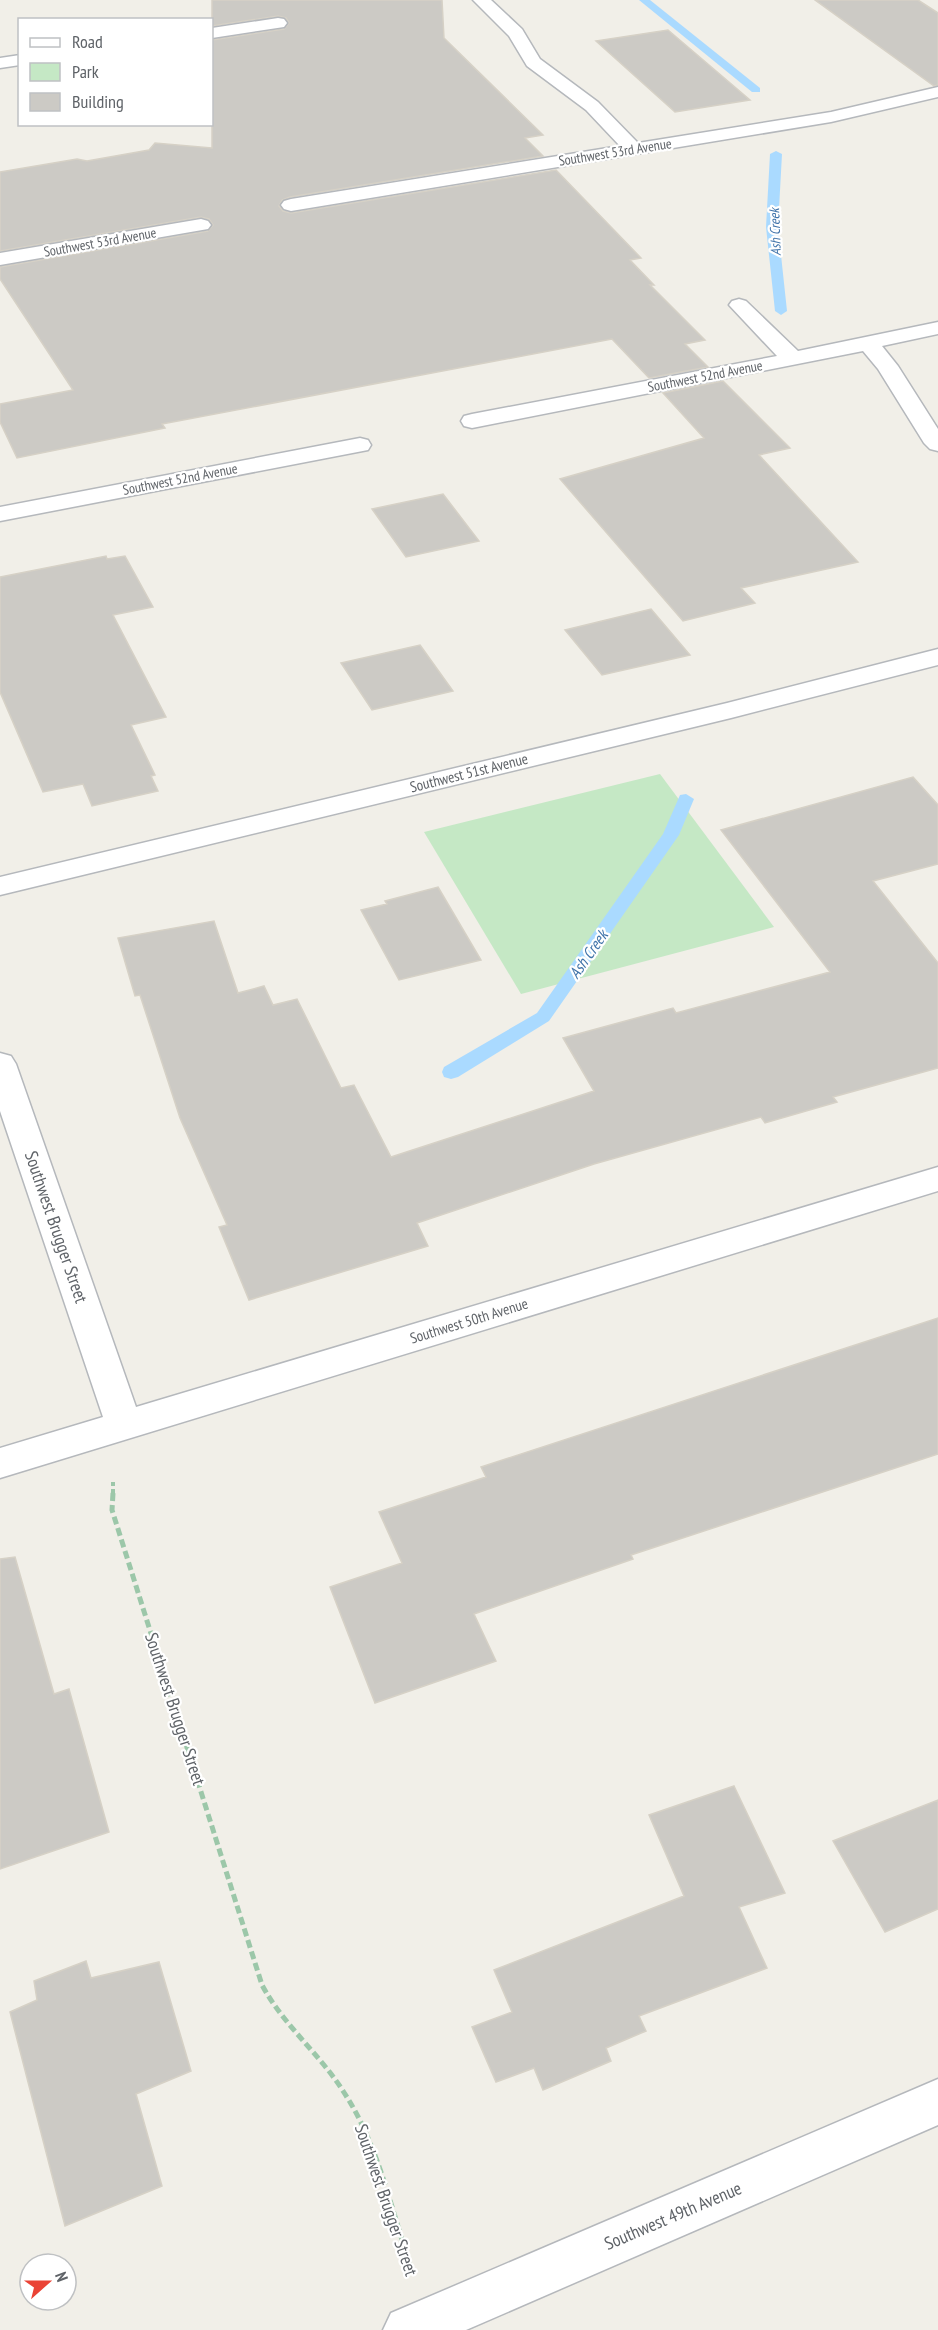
<svg xmlns="http://www.w3.org/2000/svg" width="938" height="2330" font-family="'PT Sans Narrow',sans-serif">
<style>
.green{fill:#c5e8c5}
.lines{fill:none;stroke-linecap:round;stroke-linejoin:round}
.stream{fill:#aadaff;fill-rule:evenodd}
.building{fill:#cccac5;stroke:#d6d1c6;stroke-width:1.5}
.minor-casing{stroke:#b5b8bc;stroke-width:3}
.path-far1{stroke:#9cc7a9;stroke-width:4;stroke-dasharray:6 3;stroke-linecap:butt}
.path{stroke:#9cc7a9;stroke-width:5;stroke-dasharray:8 4;stroke-linecap:butt}
.minor{fill:#fff;fill-rule:evenodd}
.labels{text-anchor:middle;stroke-width:4.5;stroke-linejoin:round;paint-order:stroke}
.far-street-label{font-size:14px;fill:#5f6368;stroke:#fff}
.far-water-label{font-size:14px;font-style:italic;fill:#4174aa;stroke:#fff}
.street-label{font-size:15px;fill:#5f6368;stroke:#fff}
.water-label{font-size:16px;font-style:italic;fill:#4174aa;stroke:#fff}
.near-street-label{font-size:18px;fill:#5f6368;stroke:#fff}
</style>
<rect width="100%" height="100%" fill="#f1efe8"/>
<!-- green -->
<path class="green" d="M 660,774 L 774,927 L 521,994 L 424,832 Z"/>
<g class="lines">
<!-- stream -->
<path class="stream" d="M 639,0 L 650,0 L 760,88 L 760,92 L 752,92 Z
M 776,151 L 782,154 L 778,227 L 787,311 L 781,315 L 775,311 L 766,227 L 770,154 Z
M 686,794 L 694,799 L 679,835 L 549,1021 L 458,1077 L 451,1079 L 444,1077 L 442,1072 L 444,1067 L 537,1013 L 663,834 L 680,795 Z"/>
</g>
<!-- building -->
<path class="building" d="M 212,0 L 442,0 L 444,38 L 543,135 L 525,138 L 543,156 L 290,197 L 282,200 L 279,206 L 283,211 L 291,213 L 556,170 L 641,258 L 630,260 L 654,285 L 650,285 L 705,340 L 685,344 L 708,367 L 649,378 L 612,339 L 162,424 L 165,428 L 17,458 L 0,422 L 0,404 L 73,390 L 0,279 L 0,267 L 208,231 L 213,225 L 209,219 L 201,217 L 0,251 L 0,172 L 77,159 L 87,161 L 149,150 L 155,143 L 212,148 L 212,40 L 284,29 L 289,23 L 286,18 L 278,16 L 212,26 Z
M 815,0 L 918,0 L 938,13 L 938,85 L 934,86 Z
M 668,30 L 750,100 L 675,112 L 596,41 Z
M 723,381 L 790,448 L 759,455 L 858,562 L 741,588 L 755,603 L 683,621 L 560,479 L 704,438 L 663,393 Z
M 443,494 L 479,541 L 406,557 L 372,509 Z
M 106,556 L 107,559 L 125,556 L 153,607 L 113,615 L 166,717 L 131,725 L 155,775 L 151,776 L 158,791 L 92,806 L 83,784 L 43,792 L 0,692 L 0,577 Z
M 651,609 L 690,655 L 602,675 L 565,630 Z
M 420,645 L 453,691 L 372,710 L 341,663 Z
M 913,777 L 938,805 L 938,864 L 873,881 L 938,963 L 938,1068 L 833,1097 L 837,1102 L 765,1123 L 761,1117 L 594,1164 L 417,1223 L 428,1246 L 249,1300 L 219,1227 L 227,1225 L 180,1118 L 140,995 L 135,996 L 118,938 L 214,921 L 238,993 L 264,986 L 273,1005 L 297,999 L 341,1088 L 354,1085 L 391,1157 L 594,1091 L 563,1038 L 673,1008 L 676,1013 L 830,972 L 721,830 Z
M 438,887 L 481,960 L 399,980 L 361,910 L 387,904 L 385,901 Z
M 938,1318 L 938,1454 L 631,1555 L 633,1559 L 474,1614 L 496,1661 L 375,1703 L 330,1587 L 402,1563 L 379,1512 L 486,1477 L 481,1467 Z
M 15,1557 L 54,1694 L 69,1689 L 109,1832 L 0,1869 L 0,1559 Z
M 734,1786 L 785,1893 L 739,1907 L 767,1968 L 639,2016 L 646,2031 L 606,2048 L 611,2061 L 543,2090 L 534,2068 L 496,2082 L 472,2027 L 512,2012 L 494,1970 L 684,1896 L 649,1815 Z
M 938,1800 L 938,1909 L 885,1932 L 833,1841 Z
M 86,1961 L 91,1978 L 159,1962 L 191,2071 L 136,2094 L 162,2186 L 65,2226 L 10,2012 L 37,2000 L 34,1981 Z"/>
<g class="lines">
<!-- minor casing -->
<g class="minor-casing">
<path id="minor" d="M 473,0 L 491,0 L 522,29 L 540,59 L 598,102 L 638,143 L 831,112 L 938,87 L 938,97 L 831,122 L 291,211 L 284,209 L 281,205 L 284,201 L 291,199 L 620,146 L 586,110 L 527,66 L 509,36 Z
M 278,18 L 284,19 L 287,23 L 284,27 L 212,38 L 212,28 Z
M 20,55 L 20,65 L 0,68 L 0,58 Z
M 201,219 L 208,221 L 211,225 L 208,229 L 0,265 L 0,253 Z
M 739,299 L 746,301 L 798,351 L 938,322 L 938,334 L 882,346 L 898,366 L 938,429 L 938,451 L 930,449 L 924,443 L 878,369 L 863,351 L 472,428 L 464,426 L 461,421 L 464,416 L 472,414 L 777,356 L 729,305 L 732,301 Z
M 360,438 L 368,440 L 371,445 L 368,450 L 0,521 L 0,507 Z
M 938,649 L 938,665 L 731,718 L 0,895 L 0,877 L 727,703 Z
M 0,1053 L 11,1056 L 16,1064 L 136,1407 L 938,1167 L 938,1191 L 0,1478 L 0,1448 L 103,1417 L 0,1111 Z
M 938,2079 L 938,2125 L 466,2330 L 383,2330 L 391,2313 Z"/>
</g>
<!-- path-far1 -->
<path class="path-far1" d="M 113,1495 L 113,1482"/>
<!-- path -->
<path class="path" d="M 113,1493 L 112,1510 L 262,1985 C 284,2026 321,2055 345,2094 C 378,2145 391,2208 410,2265"/>
<!-- minor -->
<use href="#minor" class="minor"/>
</g>
<g class="labels">
<!-- far-street labels -->
<g class="far-street-label">
<text transform="translate(615 152) rotate(-9)" y="5">Southwest 53rd Avenue</text>
<text transform="translate(100 242) rotate(-10)" y="5">Southwest 53rd Avenue</text>
<text transform="translate(705 376) rotate(-11)" y="5">Southwest 52nd Avenue</text>
<text transform="translate(180 479) rotate(-11)" y="5">Southwest 52nd Avenue</text>
</g>
<!-- far-water labels -->
<g class="far-water-label">
<text transform="translate(775 232) rotate(-92)" y="5">Ash Creek</text>
</g>
<!-- street labels -->
<g class="street-label">
<text transform="translate(469 773) rotate(-14)" y="5">Southwest 51st Avenue</text>
<text transform="translate(469 1321) rotate(-17)" y="5">Southwest 50th Avenue</text>
</g>
<!-- water labels -->
<g class="water-label">
<text transform="translate(588 954) rotate(-55)" y="6">Ash Creek</text>
</g>
<!-- near-street labels -->
<g class="near-street-label">
<text transform="translate(56 1227) rotate(71)" y="6">Southwest Brugger Street</text>
<text transform="translate(175 1709) rotate(72)" y="6">Southwest Brugger Street</text>
<text transform="translate(386 2200) rotate(71)" y="6">Southwest Brugger Street</text>
<text transform="translate(673 2216) rotate(-23)" y="6">Southwest 49th Avenue</text>
</g>
</g>
<!-- legend -->
<rect x="18" y="18" width="195" height="108" fill="#ffffff" stroke="#bfc1c3" stroke-width="1.5"/>
<rect x="30" y="38" width="30" height="9" fill="#ffffff" stroke="#bfc1c3" stroke-width="1.5"/>
<text x="72" y="48" font-size="18" fill="#5f6368">Road</text>
<rect x="30" y="63" width="30" height="18" fill="#c5e8c5" stroke="#bfc1c3" stroke-width="1.5"/>
<text x="72" y="78" font-size="18" fill="#5f6368">Park</text>
<rect x="30" y="93" width="30" height="18" fill="#cccac5" stroke="#bfc1c3" stroke-width="1.5"/>
<text x="72" y="108" font-size="18" fill="#5f6368">Building</text>
<!-- north arrow -->
<g transform="translate(48 2282) rotate(69)"><circle r="28" fill="#ffffff" stroke="#bfc1c3" stroke-width="1.5"/>
<path d="M0-4.5L10 22L0 15L-10 22Z" fill="#ea4335"/>
<text y="-9" font-size="16" font-weight="bold" text-anchor="middle" fill="#5f6368">N</text>
</g>
</svg>
